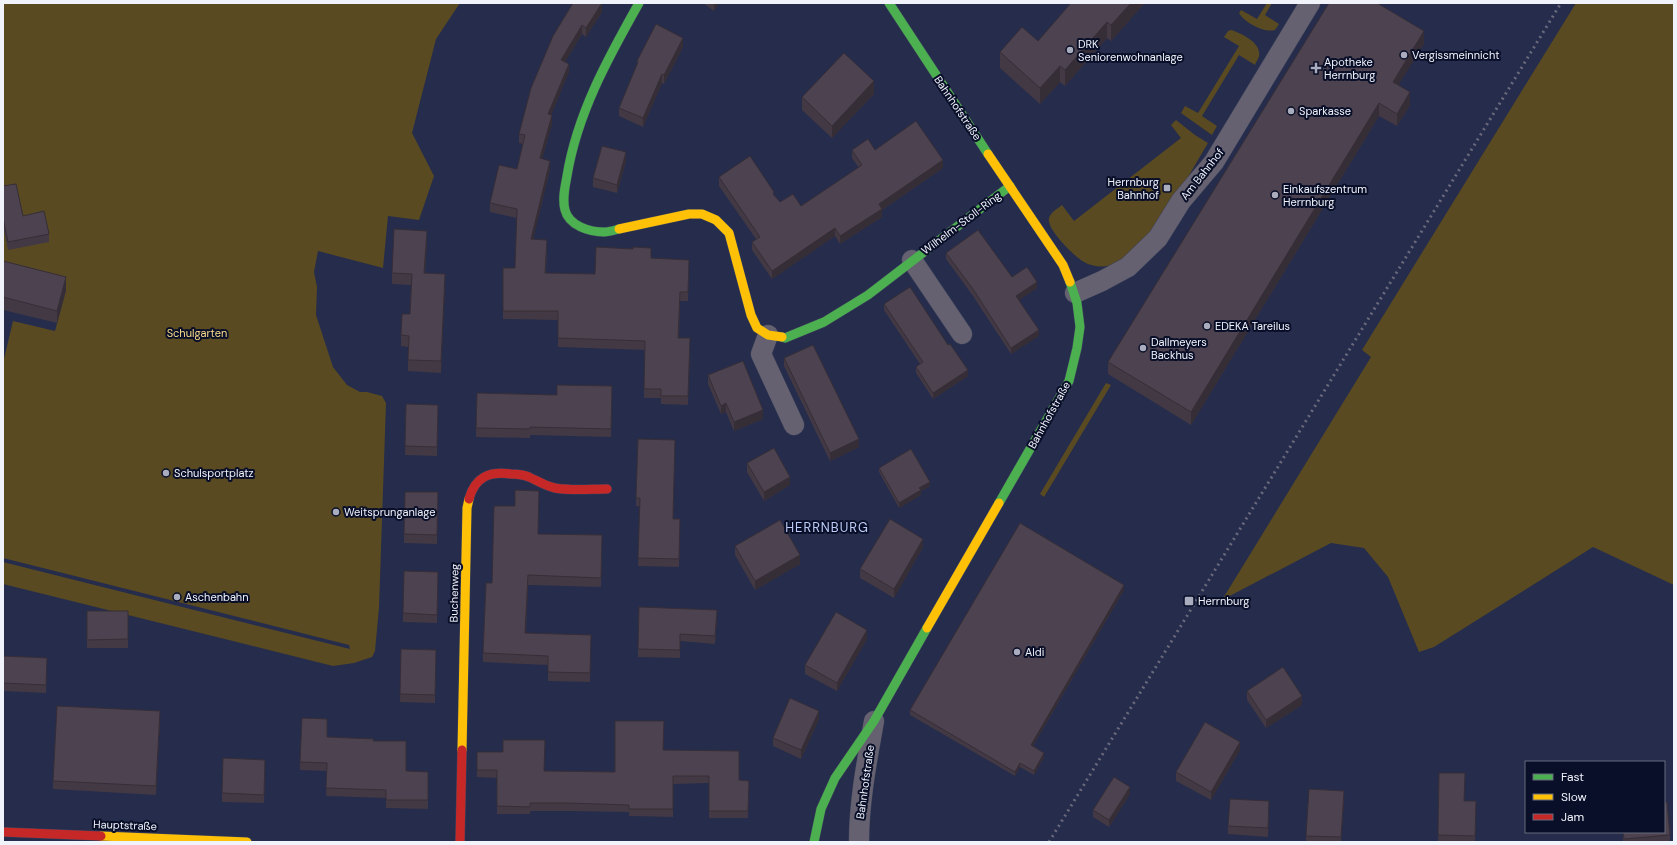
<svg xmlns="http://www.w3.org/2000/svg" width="1677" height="845" font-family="'DM Sans',sans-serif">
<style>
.green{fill:#594a22}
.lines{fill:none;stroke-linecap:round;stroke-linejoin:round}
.street-casing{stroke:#3d435a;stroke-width:21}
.fast-casing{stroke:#3d435a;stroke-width:10}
.slow-casing{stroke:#3d435a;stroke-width:10}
.jam-casing{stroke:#3d435a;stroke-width:10}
.street{stroke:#666170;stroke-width:20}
.fast{stroke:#4caf50;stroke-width:9}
.slow{stroke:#ffc107;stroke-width:9}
.jam{stroke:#c62828;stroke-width:9}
.rail{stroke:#6a697b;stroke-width:3;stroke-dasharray:2 4;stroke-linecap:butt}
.wall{fill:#423944}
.shaded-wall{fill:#362e37}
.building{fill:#4d424f;stroke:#362e37}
.poi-dot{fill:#aaadbe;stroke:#090f28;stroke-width:1.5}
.labels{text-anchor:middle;stroke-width:4;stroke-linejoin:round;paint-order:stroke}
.poi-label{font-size:11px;fill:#f1f3fb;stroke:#090f28;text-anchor:start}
.street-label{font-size:11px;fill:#f1f3fb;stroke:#090f28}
.park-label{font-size:11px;fill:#fcdd8a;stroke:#090f28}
.quarter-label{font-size:13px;letter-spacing:1px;fill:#bdccf7;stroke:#090f28}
</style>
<rect width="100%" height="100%" fill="#252c4c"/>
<!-- green -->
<path class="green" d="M 3,3 L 460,3 L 436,39 L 412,133 L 434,176 L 419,220 L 388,216 L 383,268 L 318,251 L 314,272 L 317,287 L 316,315 L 333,367 L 347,385 L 360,392 L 367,392 L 382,396 L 386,403 L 379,608 L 375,651 L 372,657 L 354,663 L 333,666 L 3,584 L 3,562 L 350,649 L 349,645 L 3,558 L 3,363 L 13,321 L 55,331 L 66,290 L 3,274 Z
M 1267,3 L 1272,3 L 1265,15 L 1279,24 L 1275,30 C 1264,33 1245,23 1239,13 L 1241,10 L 1257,19 Z
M 1576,3 L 1674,3 L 1674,585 L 1593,547 L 1434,647 L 1419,652 L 1388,577 L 1364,548 L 1331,543 L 1222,600 L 1371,357 L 1362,350 Z
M 1231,30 C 1241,33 1262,43 1259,56 C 1259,58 1256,62 1255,65 L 1239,55 L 1202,116 L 1217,126 L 1212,135 L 1181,113 L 1185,106 L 1198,113 L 1239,46 L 1224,37 L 1228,31 Z
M 1176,120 L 1195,135 L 1208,143 C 1186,179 1153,247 1114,264 C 1106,268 1092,267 1084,262 C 1075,257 1046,229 1049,218 C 1051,212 1057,209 1062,205 L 1074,221 L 1181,138 L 1171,125 Z
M 1106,383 L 1111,385 L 1044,497 L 1040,494 Z"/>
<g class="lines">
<!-- street casing -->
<g class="street-casing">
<path id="street" d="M 912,260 L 962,334
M 1075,293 L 1102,281 L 1128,267 L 1158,238 L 1181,201 L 1214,162 L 1310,3
M 768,335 L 761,354 L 794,425
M 859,842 C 859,801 867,761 874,721"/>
</g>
<!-- fast casing -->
<g class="fast-casing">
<path id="fast" d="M 889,3 L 988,154
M 619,229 C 615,230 609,232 604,232 C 590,232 569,226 565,210 C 562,199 565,187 567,176 C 577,114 608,58 639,3
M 782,337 L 785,338 L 824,322 L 868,295 L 1010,186
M 999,503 L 1069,381 L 1077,348 L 1080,327 L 1077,303 L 1070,282
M 814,842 L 821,809 L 835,778 L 874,721 L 927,628"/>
</g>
<!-- slow casing -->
<g class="slow-casing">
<path id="slow" d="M 988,154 L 1063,265 L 1070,282
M 619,229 L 689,214 L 702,214 L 716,220 L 729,233 L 751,315 L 757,328 L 768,335 L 782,337
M 927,628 L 999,503
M 462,750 L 467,508 L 469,499
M 101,836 L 247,842"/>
</g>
<!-- jam casing -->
<g class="jam-casing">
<path id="jam" d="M 469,499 C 475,477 489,471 511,474 C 517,474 524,475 529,477 C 538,481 545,486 555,488 C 572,491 590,489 607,489
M 3,832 L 101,836
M 460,842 L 462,750"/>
</g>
<!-- street -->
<use href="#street" class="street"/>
<!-- fast -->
<use href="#fast" class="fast"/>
<!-- slow -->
<use href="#slow" class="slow"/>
<!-- jam -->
<use href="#jam" class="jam"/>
<!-- rail -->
<path class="rail" d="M 1049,842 L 1561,3"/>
</g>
<!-- wall -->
<path class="wall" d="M 703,3 L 719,3 L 714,11 Z
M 1071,3 L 1145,3 L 1111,41 L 1107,38 L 1065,86 L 1060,82 L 1040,104 L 1000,68 L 1000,52 L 1038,41 Z
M 602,12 L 586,37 L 582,34 L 565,62 L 569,72 L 551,115 L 552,124 L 542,159 L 550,170 L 533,239 L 547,249 L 546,273 L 595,274 L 651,258 L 689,269 L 688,301 L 680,301 L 679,338 L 690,347 L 688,405 L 661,404 L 661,398 L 644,398 L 645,350 L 558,347 L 558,320 L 503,319 L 503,268 L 515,268 L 517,218 L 490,212 L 490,203 L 517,169 L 523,144 L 519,143 L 519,134 L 553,36 Z
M 1424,44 L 1398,85 L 1410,105 L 1397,126 L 1379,116 L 1191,425 L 1108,374 L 1108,362 Z
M 683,47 L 664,84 L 662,83 L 643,127 L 619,116 L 619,108 L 637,66 L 637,61 Z
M 874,94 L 832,138 L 802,110 L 802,97 Z
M 852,150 L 875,150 L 943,168 L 882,210 L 882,217 L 840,244 L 835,236 L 772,279 L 752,250 L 752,242 L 756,239 L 719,186 L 719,177 L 774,195 L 780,202 L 801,206 L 859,168 L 852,158 Z
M 626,161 L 617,193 L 593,187 L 593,178 Z
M 3,186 L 23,216 L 49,234 L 49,242 L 8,250 L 3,226 Z
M 427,242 L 425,273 L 445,285 L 441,373 L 408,371 L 408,347 L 401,346 L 401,335 L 410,314 L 411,285 L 392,284 L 392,273 Z
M 946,253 L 1012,277 L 1037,288 L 1019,300 L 1039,336 L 1011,354 L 973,296 L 946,259 Z
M 3,261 L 66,290 L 57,323 L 3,310 Z
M 884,304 L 968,376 L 933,399 L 916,373 L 916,367 L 920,364 L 884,310 Z
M 784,358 L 859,447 L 830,461 L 784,366 Z
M 708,375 L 763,419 L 734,431 L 726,412 L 721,414 L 708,384 Z
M 557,395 L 612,395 L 611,437 L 530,435 L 530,438 L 476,437 L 476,428 Z
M 406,404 L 438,405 L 437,456 L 405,455 Z
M 638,439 L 673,519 L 680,527 L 679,567 L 638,566 L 640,506 L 636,506 Z
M 747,463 L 790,485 L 764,501 L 747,472 Z
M 879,468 L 930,486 L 921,491 L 921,495 L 899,508 L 879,472 Z
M 438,492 L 437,544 L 404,543 L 404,534 Z
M 515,506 L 538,534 L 602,535 L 601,587 L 528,585 L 526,633 L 591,645 L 590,682 L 548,681 L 548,665 L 483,662 L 483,653 L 492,583 Z
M 735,546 L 800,564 L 755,590 L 735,555 Z
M 923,547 L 894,598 L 860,578 L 860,569 Z
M 438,580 L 437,623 L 403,622 L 403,613 Z
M 1124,590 L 1033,746 L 1044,757 L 1034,775 L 1020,767 L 1015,776 L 910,715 L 910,710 Z
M 87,611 L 128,611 L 128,648 L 87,648 Z
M 717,618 L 715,644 L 680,641 L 680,658 L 638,657 L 638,649 Z
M 867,639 L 837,691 L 805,674 L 805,665 Z
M 401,649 L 436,650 L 435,703 L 400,702 Z
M 3,656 L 47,667 L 46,693 L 3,691 Z
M 1247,691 L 1302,705 L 1266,728 L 1247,700 Z
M 819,719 L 801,759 L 773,746 L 773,738 Z
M 160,720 L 156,795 L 53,789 L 53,781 Z
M 327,727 L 327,737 L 373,741 L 406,771 L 428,772 L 428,809 L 386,808 L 386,798 L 326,796 L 327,771 L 300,770 L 300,762 Z
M 663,750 L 739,780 L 749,781 L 748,818 L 709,818 L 709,783 L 673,784 L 673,817 L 629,816 L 629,812 L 568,811 L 530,811 L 530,814 L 497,814 L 497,778 L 477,777 L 477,752 L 503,752 L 544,771 L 615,772 Z
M 1240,750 L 1211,800 L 1176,781 L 1176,772 Z
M 265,769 L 264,803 L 222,802 L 222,793 Z
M 1439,773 L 1464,801 L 1476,801 L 1475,842 L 1438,842 Z
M 1130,794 L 1109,827 L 1093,817 L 1093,810 Z
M 1344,799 L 1341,842 L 1306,842 L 1306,836 Z
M 1269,809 L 1268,837 L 1228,834 L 1228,826 Z
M 1623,832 L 1664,832 L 1670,835 L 1670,842 L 1623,842 Z"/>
<!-- shaded-wall -->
<path class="shaded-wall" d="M 602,3 L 602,12 L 586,37 L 586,28 Z
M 714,3 L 719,3 L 714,11 Z
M 1131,3 L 1145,3 L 1111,41 L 1111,25 Z
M 1107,22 L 1107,38 L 1065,86 L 1065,70 Z
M 582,25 L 582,34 L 561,69 L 561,60 Z
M 1424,31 L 1424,44 L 1393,94 L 1393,82 Z
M 683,38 L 683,47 L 664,84 L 664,75 Z
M 569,64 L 569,72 L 548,123 L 548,114 Z
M 1060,66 L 1060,82 L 1040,104 L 1040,88 Z
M 662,74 L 662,83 L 643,127 L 643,118 Z
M 874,81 L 874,94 L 832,138 L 832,126 Z
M 1410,92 L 1410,105 L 1397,126 L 1397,114 Z
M 1379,103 L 1379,116 L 1191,425 L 1191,412 Z
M 552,115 L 552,124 L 540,167 L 540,158 Z
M 626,152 L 626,161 L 617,193 L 617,185 Z
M 943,160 L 943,168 L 882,210 L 882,217 L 840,244 L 840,236 L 879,204 Z
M 550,161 L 550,170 L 531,248 L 531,239 Z
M 835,228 L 835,236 L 772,279 L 772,271 Z
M 427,231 L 427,242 L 424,284 L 424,273 Z
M 445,274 L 445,285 L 441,373 L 441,361 Z
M 66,277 L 66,290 L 57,323 L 57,311 Z
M 1037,282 L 1037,288 L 1016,302 L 1016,296 Z
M 1039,330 L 1039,336 L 1011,354 L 1011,348 Z
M 968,370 L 968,376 L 933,399 L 933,393 Z
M 726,403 L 726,412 L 721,414 L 721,406 Z
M 763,410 L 763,419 L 734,431 L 734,422 Z
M 859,439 L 859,447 L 830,461 L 830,453 Z
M 790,477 L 790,485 L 764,501 L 764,492 Z
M 930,482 L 930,486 L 921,491 L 921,495 L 899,508 L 899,503 L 919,488 Z
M 923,539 L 923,547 L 894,598 L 894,589 Z
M 800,555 L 800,564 L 755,590 L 755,581 Z
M 528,575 L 528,585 L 525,643 L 525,633 Z
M 1124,585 L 1124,590 L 1031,749 L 1031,745 Z
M 717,610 L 717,618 L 715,644 L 715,636 Z
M 867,630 L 867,639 L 837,691 L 837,683 Z
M 1302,696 L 1302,705 L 1266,728 L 1266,720 Z
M 160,711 L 160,720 L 156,795 L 156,786 Z
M 819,711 L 819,719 L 801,759 L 801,750 Z
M 1240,742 L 1240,750 L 1211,800 L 1211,792 Z
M 1044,753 L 1044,757 L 1034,775 L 1034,771 Z
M 1020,763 L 1020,767 L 1015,776 L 1015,772 Z
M 1130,787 L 1130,794 L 1109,827 L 1109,820 Z
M 1344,791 L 1344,799 L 1341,842 L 1341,837 Z
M 1269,801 L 1269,809 L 1268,837 L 1268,828 Z"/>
<!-- building -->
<path class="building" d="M 573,3 L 602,3 L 586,28 L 582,25 L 561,60 L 569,64 L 548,114 L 552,115 L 540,158 L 550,161 L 531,239 L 547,240 L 545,273 L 595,274 L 596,247 L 633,249 L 633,247 L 651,248 L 651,258 L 689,260 L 688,292 L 680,292 L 678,338 L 690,338 L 688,396 L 661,396 L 661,389 L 644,389 L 645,341 L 558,338 L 558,311 L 503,311 L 503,268 L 515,268 L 517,209 L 490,203 L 499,165 L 517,169 L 525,135 L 519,134 L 531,88 L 553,36 Z
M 1071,3 L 1131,3 L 1111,25 L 1107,22 L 1065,70 L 1060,66 L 1040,88 L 1000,52 L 1022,27 L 1038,41 Z
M 1329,3 L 1377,3 L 1424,31 L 1393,82 L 1410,92 L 1397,114 L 1379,103 L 1191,412 L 1108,362 Z
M 656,24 L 683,38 L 664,75 L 662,74 L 643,118 L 619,108 L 638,62 L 637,61 Z
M 844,53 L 874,81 L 832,126 L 802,97 Z
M 916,121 L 943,160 L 879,204 L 882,209 L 840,236 L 835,228 L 772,271 L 752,242 L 760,237 L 719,177 L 750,156 L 774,192 L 773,194 L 780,202 L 793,194 L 801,206 L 862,165 L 852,150 L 868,139 L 875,150 Z
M 602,146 L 626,152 L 617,185 L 593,178 Z
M 16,184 L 23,216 L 44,211 L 49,234 L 8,242 L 3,218 L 3,186 Z
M 394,229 L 427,231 L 424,273 L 445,274 L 441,361 L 408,360 L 409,336 L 401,335 L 402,314 L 410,314 L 412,274 L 392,273 Z
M 978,230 L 1012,277 L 1027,267 L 1037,282 L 1016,296 L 1039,330 L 1011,348 L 973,289 L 946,253 Z
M 3,261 L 66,277 L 57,311 L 3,297 Z
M 910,287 L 948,345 L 950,344 L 968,370 L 933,393 L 916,367 L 923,362 L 884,304 Z
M 813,345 L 859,439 L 830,453 L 784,358 Z
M 743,361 L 763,410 L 734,422 L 726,403 L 721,406 L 708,375 Z
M 557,385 L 612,386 L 611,429 L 530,427 L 530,429 L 476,428 L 477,393 L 557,395 Z
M 406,404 L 438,405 L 437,447 L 405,446 Z
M 638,439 L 675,440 L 673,519 L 680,519 L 679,559 L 638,558 L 640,498 L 636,498 Z
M 774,448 L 790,477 L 764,492 L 747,463 Z
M 911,449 L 930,482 L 919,488 L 921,490 L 899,503 L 879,468 Z
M 515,490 L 539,491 L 538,534 L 602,535 L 601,578 L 528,575 L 525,633 L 591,635 L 590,673 L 548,672 L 548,656 L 483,653 L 486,583 L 492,583 L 494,506 L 515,506 Z
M 405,492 L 438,492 L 437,535 L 404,534 Z
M 890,519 L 923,539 L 894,589 L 860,569 Z
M 780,520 L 800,555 L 755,581 L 735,546 Z
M 1020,523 L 1124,585 L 1031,745 L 1044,753 L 1034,771 L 1020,763 L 1015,772 L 910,710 Z
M 404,571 L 438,572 L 437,615 L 403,613 Z
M 639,607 L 717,610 L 715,636 L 680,634 L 680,650 L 638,649 Z
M 87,611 L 128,611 L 128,639 L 87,640 Z
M 836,612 L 867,630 L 837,683 L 805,665 Z
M 401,649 L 436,650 L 435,695 L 400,694 Z
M 3,656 L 47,658 L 46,685 L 3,683 Z
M 1283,667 L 1302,696 L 1266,720 L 1247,691 Z
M 790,698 L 819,711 L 801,750 L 773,738 Z
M 57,706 L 160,711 L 156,786 L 53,781 Z
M 302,718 L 327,719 L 327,737 L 374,739 L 373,741 L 406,741 L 406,771 L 428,772 L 428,800 L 386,800 L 386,790 L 326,788 L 327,763 L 300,762 Z
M 615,721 L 664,721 L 663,750 L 739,751 L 739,780 L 749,781 L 748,811 L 709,811 L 709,776 L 673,776 L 673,809 L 629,809 L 629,805 L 568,803 L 530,803 L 530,807 L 497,806 L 497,770 L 477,770 L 477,752 L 503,752 L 503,740 L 545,740 L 544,771 L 615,772 Z
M 1205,722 L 1240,742 L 1211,792 L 1176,772 Z
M 223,758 L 265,760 L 264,795 L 222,793 Z
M 1439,773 L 1465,773 L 1464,801 L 1476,801 L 1475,836 L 1438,835 Z
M 1114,777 L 1130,787 L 1109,820 L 1093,810 Z
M 1309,789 L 1344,791 L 1341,837 L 1306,836 Z
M 1230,799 L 1269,801 L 1268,828 L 1228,826 Z
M 1664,802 L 1667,802 L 1670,835 L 1624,839 L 1623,832 L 1664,832 Z"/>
<!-- markers -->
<g class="poi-dot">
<circle cx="1070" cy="50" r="4"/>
<circle cx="1404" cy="55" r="4"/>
<path d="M1314 62h4v4h4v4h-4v4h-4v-4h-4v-4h4z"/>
<circle cx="1291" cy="111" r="4"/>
<rect x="1163" y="184" width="8" height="8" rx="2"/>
<circle cx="1275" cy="195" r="4"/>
<circle cx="1207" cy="326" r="4"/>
<circle cx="1143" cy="348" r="4"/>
<circle cx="166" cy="473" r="4"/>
<circle cx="336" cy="512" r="4"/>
<circle cx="177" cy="597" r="4"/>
<rect x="1184" y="596" width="10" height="10" rx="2"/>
<circle cx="1017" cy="652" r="4"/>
</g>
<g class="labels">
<!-- poi labels -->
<g class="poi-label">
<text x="1078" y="48">DRK<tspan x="1078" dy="13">Seniorenwohnanlage</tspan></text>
<text x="1412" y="59">Vergissmeinnicht</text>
<text x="1324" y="66">Apotheke<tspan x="1324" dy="13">Herrnburg</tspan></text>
<text x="1299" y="115">Sparkasse</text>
<text x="1159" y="186" text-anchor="end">Herrnburg<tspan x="1159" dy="13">Bahnhof</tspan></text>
<text x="1283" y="193">Einkaufszentrum<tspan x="1283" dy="13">Herrnburg</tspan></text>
<text x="1215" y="330">EDEKA Tareilus</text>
<text x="1151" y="346">Dallmeyers<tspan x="1151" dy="13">Backhus</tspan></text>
<text x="174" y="477">Schulsportplatz</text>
<text x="344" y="516">Weitsprunganlage</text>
<text x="185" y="601">Aschenbahn</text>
<text x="1198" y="605">Herrnburg</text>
<text x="1025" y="656">Aldi</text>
</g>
<!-- street labels -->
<g class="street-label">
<text transform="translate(958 108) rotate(56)" y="4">Bahnhofstraße</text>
<text transform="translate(1202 174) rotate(-52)" y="4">Am Bahnhof</text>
<text transform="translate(961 223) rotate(-37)" y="4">Wilhelm-Stoll-Ring</text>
<text transform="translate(1049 415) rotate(-61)" y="4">Bahnhofstraße</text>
<text transform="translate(454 593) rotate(-89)" y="4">Buchenweg</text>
<text transform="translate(865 782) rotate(-82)" y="4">Bahnhofstraße</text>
<text transform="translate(125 825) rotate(2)" y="4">Hauptstraße</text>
</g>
<!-- park labels -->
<g class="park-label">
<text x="197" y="337">Schulgarten</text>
</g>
<!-- quarter labels -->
<g class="quarter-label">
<text x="827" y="532">HERRNBURG</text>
</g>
</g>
<!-- border -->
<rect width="1677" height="845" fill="none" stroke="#f1f3fb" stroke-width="8"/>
<!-- legend -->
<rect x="1525" y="761" width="140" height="72" fill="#090f28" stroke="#666a7c"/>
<rect x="1533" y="774" width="20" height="6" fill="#4caf50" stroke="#666a7c"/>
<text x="1561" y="781" font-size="12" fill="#f1f3fb">Fast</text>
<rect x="1533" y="794" width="20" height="6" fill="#ffc107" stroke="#666a7c"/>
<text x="1561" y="801" font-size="12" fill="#f1f3fb">Slow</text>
<rect x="1533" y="814" width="20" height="6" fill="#c62828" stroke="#666a7c"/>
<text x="1561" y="821" font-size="12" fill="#f1f3fb">Jam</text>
</svg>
